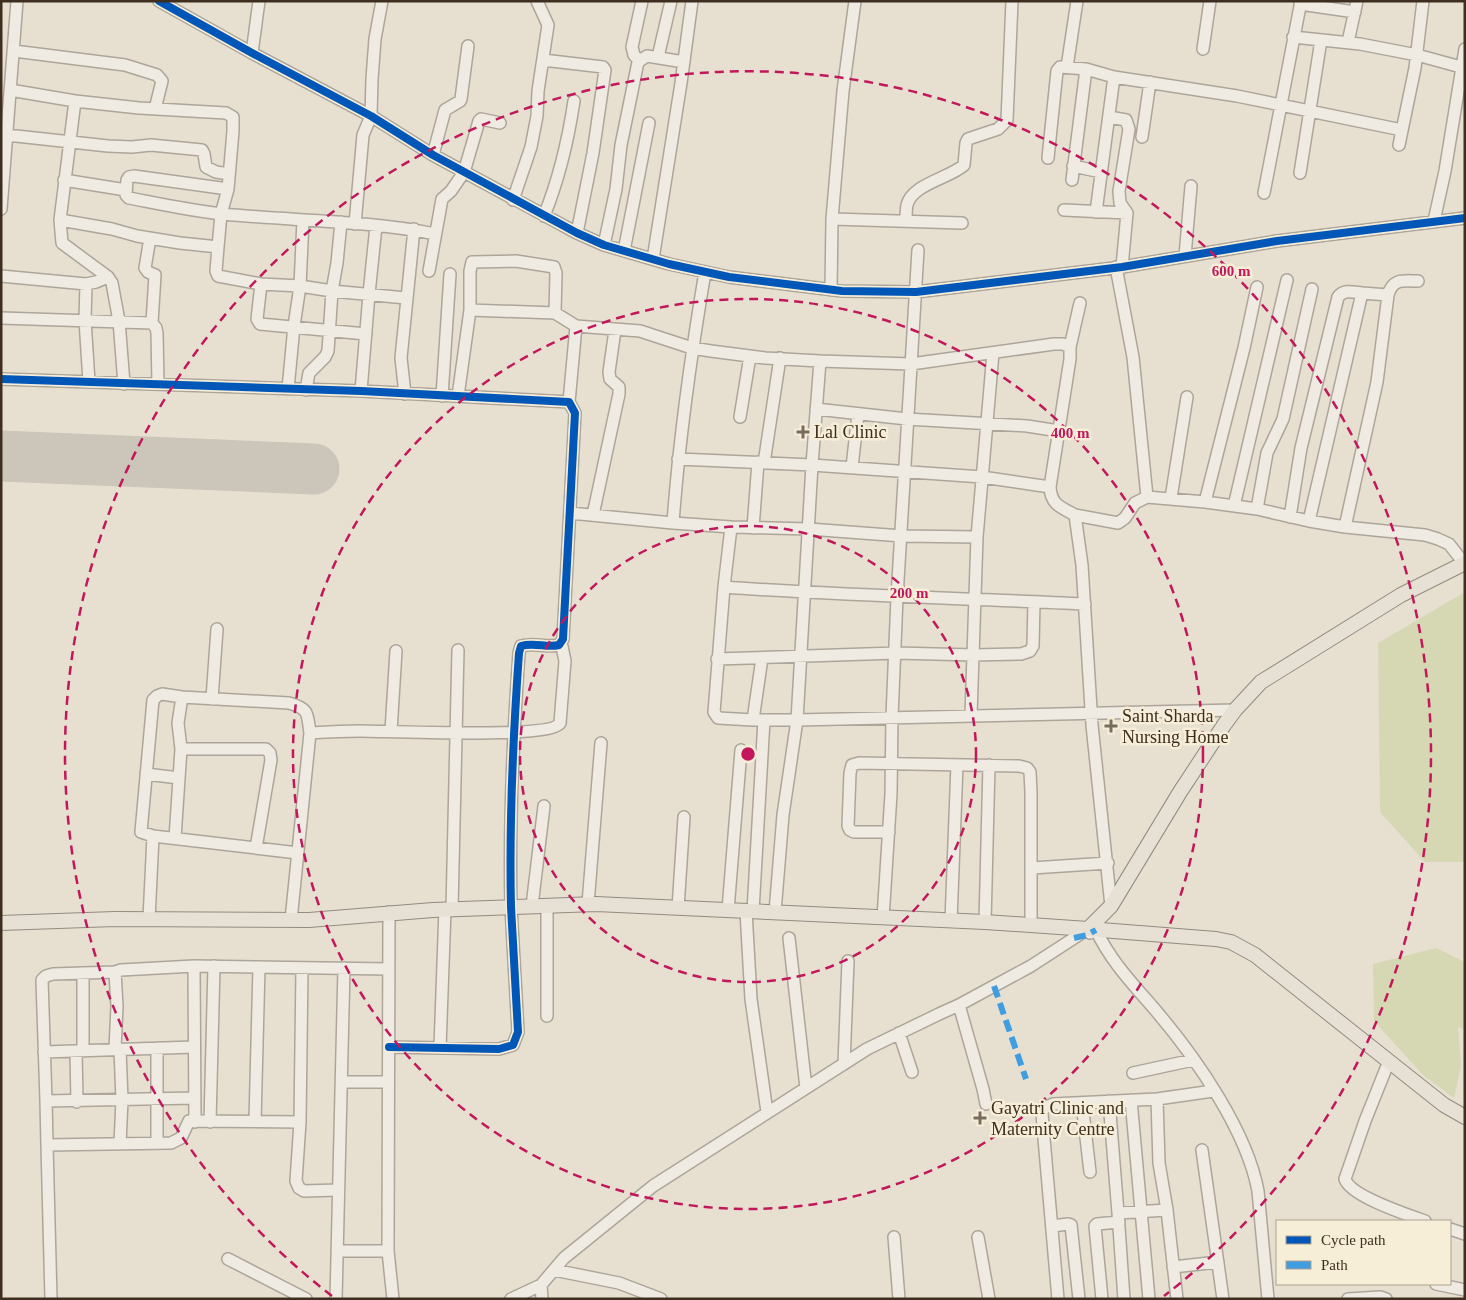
<svg xmlns="http://www.w3.org/2000/svg" width="1466" height="1300" font-family="Georgia,serif">
<style>
.green{fill:#d6d7b3}
.lines{fill:none;stroke-linecap:round;stroke-linejoin:round}
.runway{stroke:#cbc5ba;stroke-width:51}
.minor-casing{stroke:#ada599;stroke-width:14}
.major-casing{stroke:#928b80;stroke-width:16}
.minor{stroke:#efebe3;stroke-width:11}
.major{stroke:#e6e1d4;stroke-width:14}
.quiet{stroke:#3f9de0;stroke-width:6;stroke-dasharray:12 6;stroke-linecap:butt}
.cycleway-casing{stroke:#f7eed8;stroke-width:11}
.cycleway{stroke:#0057b8;stroke-width:8}
.ring{fill:none;stroke:#c2185b;stroke-width:2.5;stroke-dasharray:9 6}
.poi-dot{fill:#786c5e;stroke:#f7eed8;stroke-width:2}
.labels{text-anchor:middle;stroke-width:5;stroke-linejoin:round;paint-order:stroke}
.poi-label{font-size:18px;fill:#3d2e20;stroke:#f7eed8;text-anchor:start}
.centre{fill:#c2185b;stroke:#f7eed8;stroke-width:2.5}
.ring-label{font-size:15px;text-anchor:middle;font-weight:bold;fill:#c2185b;stroke:#f7eed8;stroke-width:5;stroke-linejoin:round;paint-order:stroke}
</style>
<rect width="100%" height="100%" fill="#e7e0d1"/>
<!-- green -->
<path class="green" d="M 1465,592 L 1465,862 L 1425,862 L 1380,812 L 1378,643 Z
M 1436,948 L 1465,962 L 1465,1030 L 1458,1027 L 1461,1065 L 1454,1098 L 1423,1075 L 1374,1021 L 1373,964 Z"/>
<g class="lines">
<!-- runway -->
<path class="runway" d="M 1,456 L 314,469"/>
<!-- minor casing -->
<g class="minor-casing">
<path id="minor" d="M 159,1 L 252,53 L 371,116 L 433,155 L 577,233 L 604,245 L 669,264 L 729,277 L 842,291 L 916,292 L 1122,267 L 1277,241 L 1465,218
M 1300,4 L 1355,12
M 1293,37 L 1360,44 L 1417,55 L 1461,67
M 1348,42 L 1357,1
M 1203,49 L 1210,1
M 14,51 L 125,65 L 157,75 L 162,81 L 155,109
M 252,53 L 259,1
M 658,57 L 671,1
M 543,60 L 603,67 L 605,70 L 593,153 L 577,233
M 639,60 L 634,55 L 632,47 L 642,1
M 1067,67 L 1077,1
M 10,90 L 75,101 L 60,220 L 62,243 L 108,277 L 112,283 L 119,321 L 124,384
M 75,101 L 139,108 L 226,113 L 233,117 L 233,131 L 228,189 L 221,214 L 218,247 L 216,271 L 218,276 L 261,284 L 300,286 L 332,291 L 406,298
M 1109,117 L 1126,120 L 1129,129 L 1119,191 L 1120,203 L 1127,213 L 1122,267
M 7,135 L 108,146 L 132,147 L 151,145 L 202,150 L 204,154 L 206,167 L 216,172 L 229,174
M 1142,137 L 1150,82
M 1399,145 L 1415,68 L 1423,1
M 433,155 L 445,110 L 460,101 L 461,99 L 468,46
M 1048,158 L 1057,71 L 1060,67 L 1086,69 L 1114,77 L 1237,96 L 1402,130
M 1073,166 L 1101,172
M 1300,173 L 1321,40
M 64,180 L 126,190
M 1072,180 L 1086,69
M 228,189 L 134,176 L 129,177 L 127,180 L 126,195 L 129,198 C 160,204 192,211 223,214 C 293,221 365,220 435,234
M 1264,193 L 1301,1
M 513,200 L 531,147 L 537,116 L 538,91 L 548,25 L 537,1
M 1,209 L 17,1
M 1064,210 L 1127,213
M 1096,212 L 1114,77
M 544,216 C 559,179 568,141 574,101
M 832,219 L 962,223
M 60,220 L 112,229 L 137,236 L 180,243 L 218,247
M 906,221 C 906,216 906,210 907,205 C 912,184 950,178 964,165 L 966,143 L 968,139 L 998,129 L 1007,120 L 1012,1
M 1434,221 L 1445,171 L 1465,49
M 355,224 L 363,135 L 371,116 L 372,79 L 375,39 L 382,1
M 150,238 L 145,268 L 148,272 L 155,275 L 152,323
M 604,245 L 616,189 L 621,145 L 638,62 L 647,56 L 684,62
M 624,251 L 649,123
M 1185,256 L 1191,186
M 653,259 L 681,83 L 692,1
M 1116,267 L 1133,357 L 1147,497
M 429,271 L 442,199 L 451,191 L 464,172 L 479,121 L 481,119 L 500,123
M 705,272 C 691,355 679,439 673,523 L 731,527 L 809,529 L 902,536 L 977,537
M 1,276 L 86,284 L 96,282 L 108,277
M 86,284 L 85,320 L 89,382
M 261,284 L 257,319 L 260,324 L 366,334
M 831,290 L 832,219 L 843,91 L 855,1
M 470,310 L 555,313 L 576,326 L 569,402
M 1,318 L 152,323 L 156,328 L 157,333 L 158,384
M 576,326 L 640,331 L 692,348 L 711,351 L 765,358 L 820,361
M 1070,347 L 1080,303
M 1,379 L 361,391 L 569,402 L 575,413 L 563,639 L 559,645 C 547,648 534,642 521,646 L 519,653 C 513,737 509,822 511,907 C 513,949 516,990 518,1032 L 513,1045 L 499,1049 L 389,1047
M 288,389 L 294,326 L 300,286 L 303,220
M 306,390 L 309,373 L 325,357 L 328,351 L 332,291 L 337,263 L 341,222
M 361,391 L 369,294 L 376,226
M 405,394 L 401,358 L 414,229
M 442,396 L 450,274
M 458,396 L 470,310 L 470,271 L 472,262 L 516,261 L 554,267 L 556,273 L 555,313
M 816,409 L 907,419 L 1027,426 L 1059,431
M 740,417 L 750,356
M 678,459 L 812,465 L 982,477 L 1050,487 C 1051,505 1061,507 1075,515 L 1082,565 L 1092,725 L 1111,906
M 764,463 L 780,358
M 852,467 L 858,414
M 1171,498 L 1187,397
M 1205,502 L 1244,348 L 1257,287
M 1234,506 L 1287,280
M 1257,509 L 1267,453 L 1283,419 L 1312,289
M 570,513 L 673,523
M 593,515 L 619,394 L 619,387 L 610,379 L 609,372 L 615,330
M 1075,515 L 1118,523 L 1125,518 L 1135,503 L 1147,497 L 1205,502 L 1257,509 L 1309,521 L 1345,527 L 1425,535 L 1438,539 L 1449,544 L 1464,563
M 1290,517 L 1301,448 L 1338,297 C 1344,289 1353,292 1362,293
M 1309,521 L 1362,293 L 1388,295 C 1393,278 1403,281 1418,281
M 731,527 L 724,587 L 714,712 L 718,718 L 753,720 L 797,720 L 1235,710
M 1345,527 L 1377,382 L 1388,295
M 753,528 L 758,462
M 724,587 C 844,596 965,598 1085,604
M 717,659 L 896,653 L 974,655 L 1021,654 L 1030,651 L 1033,646 L 1034,602
M 212,699 L 217,629
M 971,715 L 977,537 L 993,353
M 753,720 L 762,658
M 391,731 L 396,651
M 181,749 L 266,749 L 270,753 L 271,760 L 256,848
M 146,774 L 179,778
M 889,832 L 854,832 L 850,830 L 848,826 L 850,773 L 852,765 L 859,763 L 1019,766 L 1027,768 L 1030,772 L 1031,792 L 1031,925
M 175,838 L 181,749 L 178,723 L 182,697
M 298,853 L 153,836 L 141,832 L 153,700 L 157,696 L 162,694 L 182,697 L 289,703 C 310,709 307,714 310,733 C 326,732 343,731 360,731 C 386,731 551,739 560,723 L 565,661 L 561,642
M 1032,868 L 1108,863
M 588,904 L 601,743
M 547,905 L 547,1016
M 532,906 L 544,806
M 678,908 L 684,817
M 452,909 L 458,650
M 728,910 L 741,750
M 746,911 L 751,999 L 767,1112
M 753,911 L 764,720
M 389,912 L 388,1251 L 393,1299
M 775,912 L 783,815 L 797,720 L 812,465 L 820,361 L 911,364 L 1054,344 L 1063,344 L 1070,347 L 1070,359 L 1050,487
M 883,918 L 891,794 L 892,717 L 897,597 L 918,250
M 149,919 L 153,836
M 291,920 L 310,733
M 951,921 L 957,765
M 985,922 L 989,765
M 1090,933 L 1096,930 C 1111,962 1134,985 1157,1012 C 1196,1058 1247,1131 1258,1191 L 1268,1299
M 789,938 L 806,1088
M 194,966 L 121,970 L 115,972 L 53,974 L 46,976 L 42,980 L 46,1101 L 195,1098
M 302,968 L 300,1122 L 296,1181 L 299,1188 L 304,1191 L 338,1190
M 115,972 L 117,1006 L 115,1049
M 959,1005 L 983,1089 L 986,1104
M 899,1033 L 912,1072
M 157,1048 L 157,1143
M 440,1048 L 445,909
M 120,1049 L 122,1100 L 120,1144
M 83,1050 L 83,973
M 76,1051 L 77,1102
M 44,1052 L 194,1047
M 1389,1061 L 1365,1121 L 1345,1179 C 1350,1196 1408,1215 1425,1221
M 844,1064 L 848,961
M 1133,1073 L 1193,1060
M 342,1082 L 388,1082
M 1157,1099 L 1159,1163 L 1167,1210 L 1177,1299
M 1131,1100 L 1149,1299
M 46,1101 L 47,1145
M 1109,1101 L 1118,1213
M 1082,1103 L 1090,1172
M 255,1121 L 259,967
M 195,1122 L 194,966 L 389,969
M 210,1122 L 214,966
M 1202,1150 L 1223,1299
M 1052,1226 L 1068,1224 L 1071,1225 L 1079,1299
M 1450,1229 L 1465,1234
M 894,1237 L 899,1299
M 978,1237 L 989,1299
M 337,1251 L 388,1251
M 228,1259 L 306,1299
M 1173,1267 L 1218,1262
M 554,1270 L 619,1283 L 661,1299
M 1436,1284 L 1465,1290
M 541,1285 L 542,1299
M 51,1299 L 47,1145 L 171,1143 L 181,1138 L 189,1121 L 300,1122
M 336,1299 L 344,968
M 511,1299 L 541,1285 L 564,1258 L 653,1186 L 867,1049 L 939,1014 L 959,1005 L 1031,966 L 1088,929
M 1058,1299 L 1043,1127 L 1042,1112 L 1044,1108 L 1053,1104 L 1157,1099 L 1213,1091
M 1102,1299 L 1095,1226 L 1097,1224 L 1119,1222
M 1124,1299 L 1118,1213 L 1167,1210
M 1348,1299 L 1380,1297 L 1386,1299"/>
</g>
<!-- major casing -->
<g class="major-casing">
<path id="major" d="M 1,923 L 115,919 L 309,920 L 433,910 L 596,904 L 985,922 L 1088,929 L 1111,906 L 1180,792 L 1224,725 L 1235,710 L 1261,682 L 1401,595 L 1465,563
M 1088,929 L 1216,939 L 1231,942 L 1255,955 L 1444,1105 L 1465,1117"/>
</g>
<!-- minor -->
<use href="#minor" class="minor"/>
<!-- major -->
<use href="#major" class="major"/>
<!-- quiet -->
<path class="quiet" d="M 1074,938 L 1087,935 L 1096,930
M 994,986 L 1026,1079"/>
<!-- cycleway casing -->
<g class="cycleway-casing">
<path id="cycleway" d="M 159,1 L 252,53 L 371,116 L 433,155 L 577,233 L 604,245 L 669,264 L 729,277 L 842,291 L 916,292 L 1122,267 L 1277,241 L 1465,218
M 1,379 L 361,391 L 569,402 L 575,413 L 563,639 L 559,645 C 547,648 534,642 521,646 L 519,653 C 513,737 509,822 511,907 C 513,949 516,990 518,1032 L 513,1045 L 499,1049 L 389,1047"/>
</g>
<!-- cycleway -->
<use href="#cycleway" class="cycleway"/>
</g>
<!-- distance rings -->
<g class="ring">
<circle cx="748" cy="754" r="228"/>
<circle cx="748" cy="754" r="455"/>
<path d="M332 1296A683 683 0 1 1 1164 1296"/>
</g>
<!-- markers -->
<g class="poi-dot">
<path d="M800.5 424.5h5v5h5v5h-5v5h-5v-5h-5v-5h5z"/>
<path d="M1108.5 718.5h5v5h5v5h-5v5h-5v-5h-5v-5h5z"/>
<path d="M977.5 1110.5h5v5h5v5h-5v5h-5v-5h-5v-5h5z"/>
</g>
<g class="labels">
<!-- poi labels -->
<g class="poi-label">
<text x="814" y="438">Lal Clinic</text>
<text x="1122" y="722">Saint Sharda<tspan x="1122" dy="21">Nursing Home</tspan></text>
<text x="991" y="1114">Gayatri Clinic and<tspan x="991" dy="21">Maternity Centre</tspan></text>
</g>
</g>
<circle cx="748" cy="754" r="8" class="centre"/>
<g class="ring-label">
<text x="1231" y="276">600 m</text>
<text x="1070" y="438">400 m</text>
<text x="909" y="598">200 m</text>
</g>
<!-- border -->
<rect width="1466" height="1300" fill="none" stroke="#3d2e20" stroke-width="5"/>
<!-- legend -->
<rect x="1276" y="1220" width="175" height="65" fill="#f7eed8" stroke="#ada18e"/>
<rect x="1286" y="1236" width="25" height="8" fill="#0057b8" stroke="#ada18e"/>
<text x="1321" y="1245" font-size="15" fill="#3d2e20">Cycle path</text>
<rect x="1286" y="1261" width="25" height="8" fill="#3f9de0" stroke="#ada18e"/>
<text x="1321" y="1270" font-size="15" fill="#3d2e20">Path</text>
</svg>
